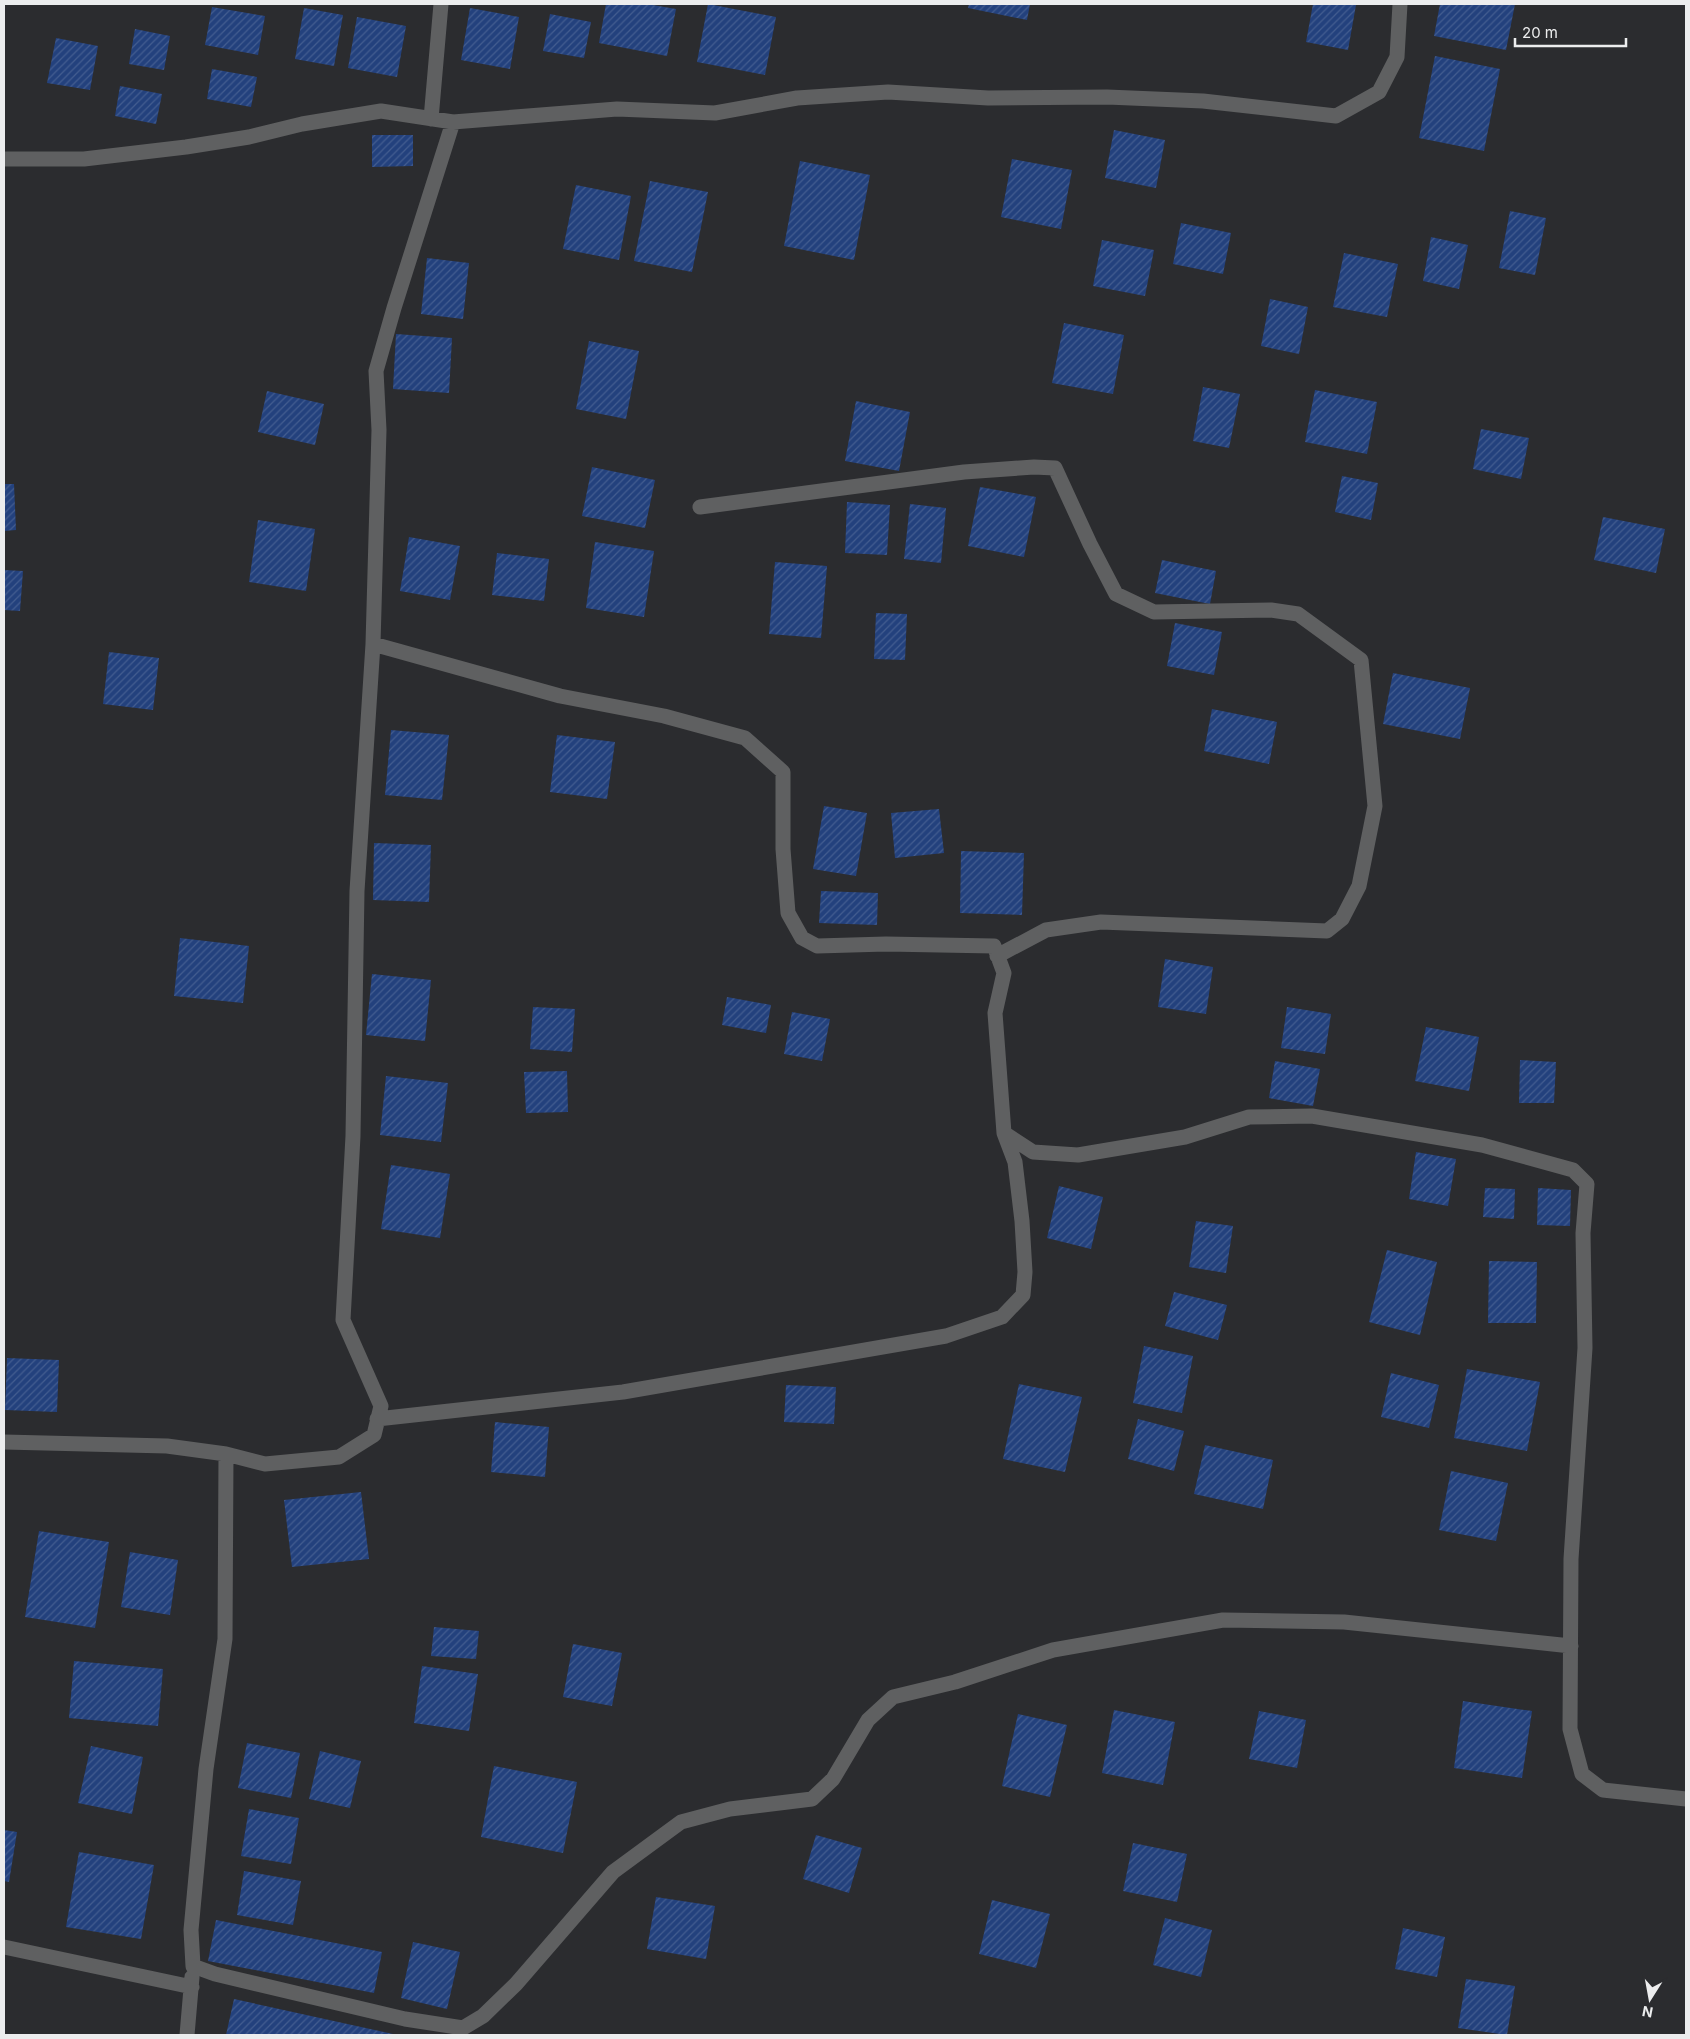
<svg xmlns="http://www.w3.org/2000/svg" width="1690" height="2039" font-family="Inter,sans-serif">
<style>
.building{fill:url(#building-hatch)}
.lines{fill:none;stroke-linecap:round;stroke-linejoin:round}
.street{stroke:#5f6061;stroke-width:15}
</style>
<defs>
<pattern id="building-hatch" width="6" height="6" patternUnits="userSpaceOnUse" patternTransform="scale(1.25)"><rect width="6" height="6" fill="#23417d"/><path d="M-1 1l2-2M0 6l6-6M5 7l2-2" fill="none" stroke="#435d90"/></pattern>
</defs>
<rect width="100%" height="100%" fill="#2b2c2f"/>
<!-- building -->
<path class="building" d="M 606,4 L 647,4 L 676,9 L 667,56 L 599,43 Z
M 708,4 L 776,17 L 765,75 L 697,62 Z
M 969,4 L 1030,4 L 1027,20 L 968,8 Z
M 1313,4 L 1356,5 L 1348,50 L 1306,42 Z
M 1440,4 L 1515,4 L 1506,50 L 1434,36 Z
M 212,7 L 265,16 L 258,55 L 205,45 Z
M 304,8 L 343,15 L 334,66 L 295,59 Z
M 470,8 L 519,17 L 510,69 L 461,60 Z
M 550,14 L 591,22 L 584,58 L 543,51 Z
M 357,17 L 406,26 L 397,77 L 348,68 Z
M 135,29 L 170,36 L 164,70 L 129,64 Z
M 56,38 L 98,46 L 90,90 L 47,83 Z
M 1435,56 L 1500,69 L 1484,151 L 1419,138 Z
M 212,69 L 257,77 L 251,107 L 207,99 Z
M 120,86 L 162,94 L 156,124 L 115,116 Z
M 1114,130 L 1165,140 L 1156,188 L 1105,178 Z
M 372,135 L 413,135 L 413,166 L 372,167 Z
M 1012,159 L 1072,170 L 1061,229 L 1001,217 Z
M 800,161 L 870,175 L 854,260 L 784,246 Z
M 650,181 L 708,192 L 692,272 L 634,261 Z
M 576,185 L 631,196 L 619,260 L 563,249 Z
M 1510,211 L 1546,218 L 1535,275 L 1499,268 Z
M 1181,223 L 1231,233 L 1223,274 L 1173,264 Z
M 1431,237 L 1468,245 L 1459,289 L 1423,281 Z
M 1102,240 L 1154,250 L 1145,296 L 1093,286 Z
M 1344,253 L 1398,264 L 1387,317 L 1333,307 Z
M 427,258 L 469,263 L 463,319 L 421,314 Z
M 1270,299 L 1308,307 L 1299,354 L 1261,346 Z
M 1064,323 L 1124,335 L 1113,394 L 1052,383 Z
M 396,334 L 452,338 L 449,393 L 393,389 Z
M 589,341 L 639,351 L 626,419 L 576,409 Z
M 1203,387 L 1240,394 L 1229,448 L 1193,441 Z
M 1315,390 L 1377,402 L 1367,454 L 1305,442 Z
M 267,391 L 324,404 L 315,445 L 258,432 Z
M 856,401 L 910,412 L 899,471 L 845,461 Z
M 1481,429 L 1529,438 L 1521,479 L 1473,469 Z
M 592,467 L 655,480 L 645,528 L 582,516 Z
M 1342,476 L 1378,483 L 1371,520 L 1335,512 Z
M 4,484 L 14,484 L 16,530 L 4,531 Z
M 980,487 L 1036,497 L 1024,557 L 968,546 Z
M 847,502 L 890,505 L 887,555 L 845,553 Z
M 910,504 L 946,508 L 941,563 L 904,559 Z
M 1603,517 L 1665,529 L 1656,573 L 1594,560 Z
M 258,520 L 315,529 L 306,591 L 249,582 Z
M 409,537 L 460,546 L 450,600 L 400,591 Z
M 595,542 L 654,551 L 644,617 L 586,608 Z
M 497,553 L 549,559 L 544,601 L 492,595 Z
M 1162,560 L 1216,571 L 1210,604 L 1155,593 Z
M 775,562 L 827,566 L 821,638 L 769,634 Z
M 4,570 L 23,571 L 20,611 L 4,610 Z
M 876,613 L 907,614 L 905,660 L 874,659 Z
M 1175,623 L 1222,632 L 1214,675 L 1167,666 Z
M 109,652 L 159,658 L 153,710 L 103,704 Z
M 1393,673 L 1470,688 L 1460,739 L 1383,724 Z
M 1212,709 L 1277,722 L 1269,764 L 1204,751 Z
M 391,730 L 449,735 L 442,800 L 385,795 Z
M 557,735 L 615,742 L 607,799 L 550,792 Z
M 824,806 L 867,813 L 856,876 L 813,869 Z
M 939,809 L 944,853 L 895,858 L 891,813 Z
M 374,843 L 431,845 L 429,902 L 373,900 Z
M 961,851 L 1024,853 L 1022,915 L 960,913 Z
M 821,891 L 878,893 L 877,925 L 819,923 Z
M 180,938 L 249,946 L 243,1003 L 174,996 Z
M 1165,959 L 1213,967 L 1206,1014 L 1158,1007 Z
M 372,974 L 431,980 L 425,1041 L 366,1035 Z
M 727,997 L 771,1005 L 766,1033 L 722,1025 Z
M 533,1007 L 575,1009 L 572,1052 L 530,1049 Z
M 1287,1007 L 1331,1014 L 1325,1054 L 1281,1048 Z
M 792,1012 L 830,1019 L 822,1061 L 784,1054 Z
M 1426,1027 L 1479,1037 L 1469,1091 L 1415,1081 Z
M 1520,1060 L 1556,1062 L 1554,1103 L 1519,1103 Z
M 1275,1061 L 1320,1069 L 1313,1106 L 1269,1098 Z
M 567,1071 L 568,1112 L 526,1113 L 524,1072 Z
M 386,1076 L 448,1083 L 441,1142 L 380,1135 Z
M 1416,1152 L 1456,1159 L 1448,1206 L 1409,1199 Z
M 391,1165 L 450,1174 L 440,1238 L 381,1229 Z
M 1059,1186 L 1103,1197 L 1091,1249 L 1047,1238 Z
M 1485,1188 L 1515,1189 L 1514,1219 L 1483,1217 Z
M 1538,1188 L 1571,1190 L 1570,1226 L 1537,1225 Z
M 1196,1221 L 1233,1226 L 1226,1273 L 1189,1267 Z
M 1387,1250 L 1437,1262 L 1420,1335 L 1369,1322 Z
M 1489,1261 L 1537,1262 L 1536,1323 L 1488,1323 Z
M 1174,1292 L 1227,1305 L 1218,1340 L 1165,1326 Z
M 1144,1346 L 1193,1356 L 1182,1413 L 1133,1403 Z
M 7,1358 L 59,1360 L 57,1412 L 5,1410 Z
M 1467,1369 L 1540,1382 L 1527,1451 L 1454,1438 Z
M 1391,1373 L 1439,1385 L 1429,1428 L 1381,1417 Z
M 1019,1384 L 1082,1397 L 1065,1472 L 1003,1459 Z
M 786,1385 L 836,1387 L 834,1424 L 784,1422 Z
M 1138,1419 L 1184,1431 L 1174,1471 L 1128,1459 Z
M 495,1422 L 549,1427 L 545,1477 L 491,1472 Z
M 1205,1445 L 1273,1460 L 1263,1509 L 1194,1494 Z
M 1451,1471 L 1508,1483 L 1496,1541 L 1439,1530 Z
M 361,1492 L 369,1559 L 292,1567 L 284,1500 Z
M 39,1531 L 109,1542 L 95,1628 L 25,1617 Z
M 130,1552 L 178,1560 L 170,1615 L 121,1607 Z
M 434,1627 L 479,1631 L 476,1659 L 431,1656 Z
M 573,1644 L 622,1653 L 612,1706 L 563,1697 Z
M 74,1661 L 163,1669 L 158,1726 L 69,1718 Z
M 422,1666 L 478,1674 L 469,1731 L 414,1723 Z
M 1463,1701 L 1532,1711 L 1522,1778 L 1454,1768 Z
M 1114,1710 L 1175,1722 L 1163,1785 L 1102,1773 Z
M 1259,1711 L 1306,1720 L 1297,1768 L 1249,1759 Z
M 1018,1714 L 1067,1725 L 1050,1797 L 1002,1786 Z
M 247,1743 L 300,1753 L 291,1798 L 238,1788 Z
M 91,1746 L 143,1757 L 132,1814 L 78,1803 Z
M 320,1751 L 361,1761 L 350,1808 L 309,1799 Z
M 494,1766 L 577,1782 L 563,1853 L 481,1837 Z
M 249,1809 L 299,1818 L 291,1864 L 241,1856 Z
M 4,1830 L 17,1832 L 9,1882 L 4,1881 Z
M 816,1835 L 862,1848 L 849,1893 L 803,1879 Z
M 1133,1843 L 1187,1854 L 1177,1902 L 1123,1891 Z
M 79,1852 L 154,1865 L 141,1939 L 66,1927 Z
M 244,1871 L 301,1881 L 293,1925 L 237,1915 Z
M 656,1897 L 715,1906 L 706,1959 L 647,1949 Z
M 992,1900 L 1050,1914 L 1036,1968 L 979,1954 Z
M 1165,1918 L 1212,1930 L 1201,1977 L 1153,1965 Z
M 216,1920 L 382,1952 L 374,1993 L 208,1961 Z
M 1403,1928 L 1445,1937 L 1437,1977 L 1395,1969 Z
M 413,1942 L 460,1952 L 447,2009 L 401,1998 Z
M 1466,1979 L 1515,1986 L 1507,2035 L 1458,2028 Z
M 234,1999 L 393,2034 L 393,2035 L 226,2035 Z"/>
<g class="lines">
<!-- street -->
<path class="street" d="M 431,119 L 441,4
M 453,122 L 617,109 L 715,113 L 797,98 L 888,92 L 988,98 L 1107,97 L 1203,101 L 1336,116 L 1379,92 L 1397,57 L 1400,4
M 4,159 L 84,159 L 186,147 L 249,137 L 302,124 L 381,111 L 453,122 L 394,308 L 376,371 L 379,430 L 373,644 L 357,891 L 353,1136 L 343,1320 L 381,1406 L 374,1435 L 339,1457 L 265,1464 L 226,1454 L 225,1639 L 206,1769 L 191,1930 L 193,1966 L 215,1974 L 405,2019 L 463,2028 L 483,2016 L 516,1984 L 613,1872 L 681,1822 L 730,1809 L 812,1799 L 833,1779 L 868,1720 L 893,1697 L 955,1682 L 1053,1650 L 1223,1620 L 1344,1622 L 1571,1646
M 700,507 L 964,472 L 1034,467 L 1055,468 L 1090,544 L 1116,594 L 1154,612 L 1271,610 L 1298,614 L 1361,660 L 1375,806 L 1359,886 L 1342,919 L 1327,931 L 1101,922 L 1046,930 L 997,956
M 373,644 L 560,696 L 664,716 L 745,738 L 783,772 L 783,849 L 788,913 L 802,938 L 817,946 L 886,944 L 994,946 L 1004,973 L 995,1013 L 1004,1133 L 1033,1152 L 1078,1155 L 1185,1137 L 1249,1117 L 1312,1116 L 1482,1145 L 1573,1170 L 1587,1184 L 1583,1233 L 1585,1348 L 1571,1559 L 1570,1729 L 1582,1774 L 1603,1790 L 1686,1799
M 377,1419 L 623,1392 L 946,1336 L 1002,1317 L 1023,1295 L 1025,1272 L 1022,1221 L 1015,1162 L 1004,1133
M 4,1442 L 167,1446 L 226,1454
M 4,1947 L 192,1987
M 187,2035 L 192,1977"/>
</g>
<!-- border -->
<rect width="1690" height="2039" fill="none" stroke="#ecedee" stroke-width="10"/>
<!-- north arrow -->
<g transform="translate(1650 1999) rotate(191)" stroke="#2b2c2f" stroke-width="4" paint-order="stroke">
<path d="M0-4L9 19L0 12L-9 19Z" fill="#ecedee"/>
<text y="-8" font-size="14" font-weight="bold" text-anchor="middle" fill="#ecedee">N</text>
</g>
<!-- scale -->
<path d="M1515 38v8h111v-8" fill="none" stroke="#ecedee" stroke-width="2.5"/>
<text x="1522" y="38" font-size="15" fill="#ecedee" stroke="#2b2c2f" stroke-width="4" paint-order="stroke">20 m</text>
</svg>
